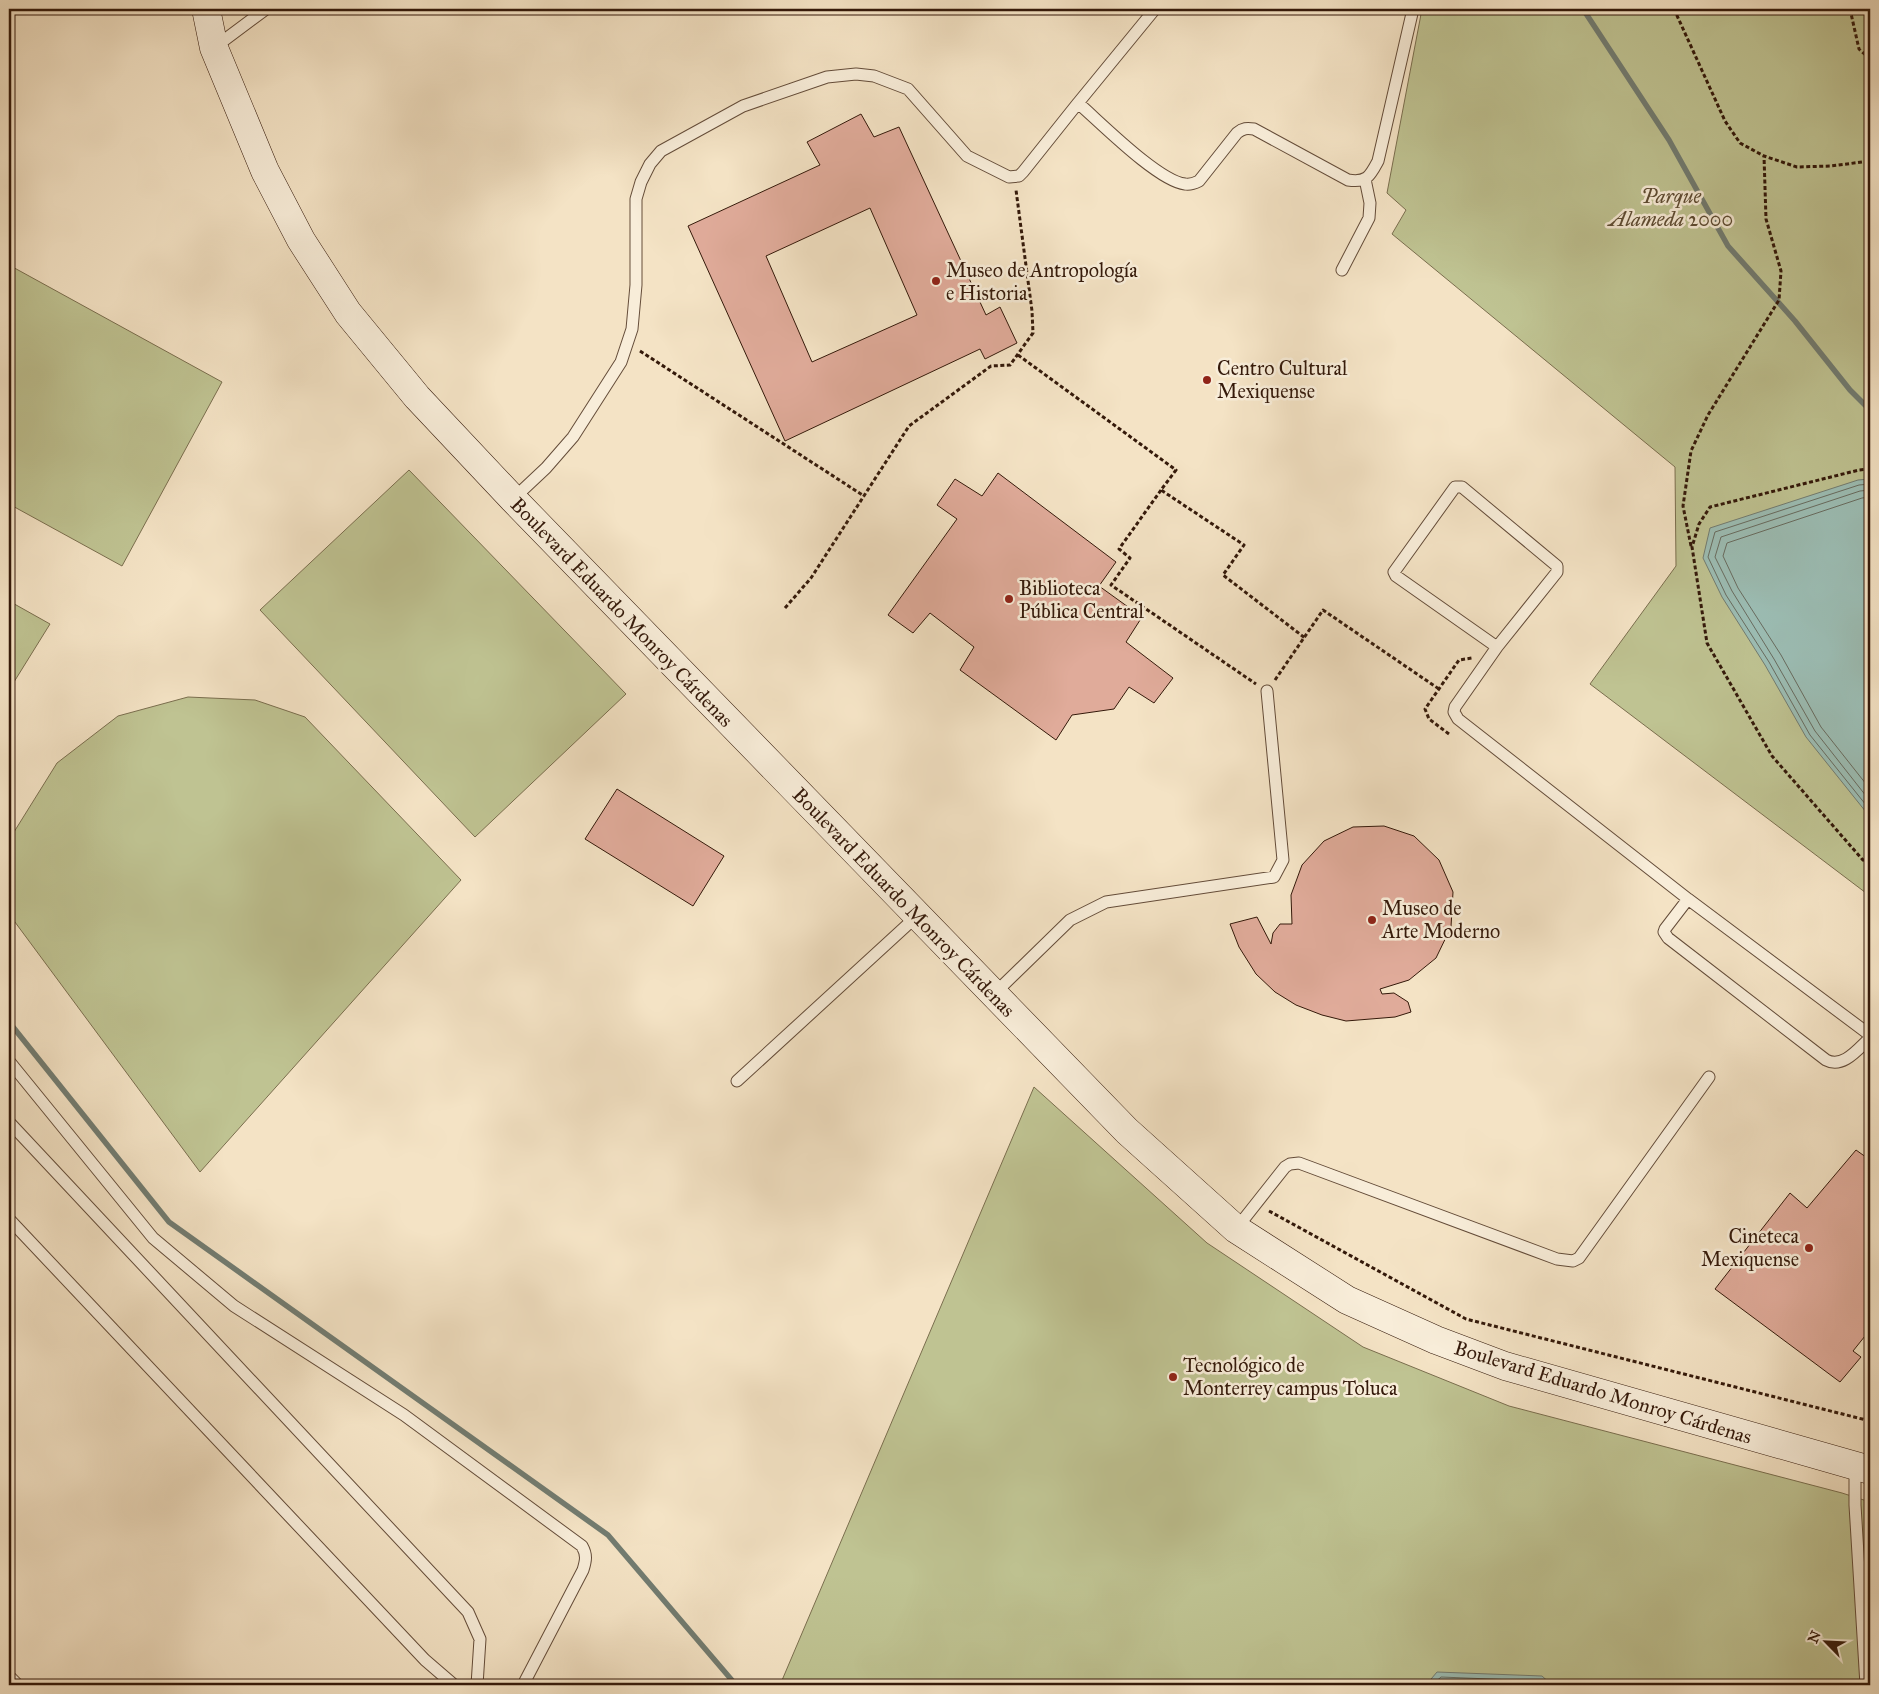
<svg xmlns="http://www.w3.org/2000/svg" width="1879" height="1694" font-family="'IM FELL Great Primer',serif">
<style>
.green{fill:#bfc392;stroke:#7a6e4e}
.water{fill:#9cbeb5;stroke:#727c71}
.lines{fill:none;stroke-linecap:round;stroke-linejoin:round}
.shore{stroke:#686c60;stroke-width:1}
.stream{stroke:#727c71;stroke-width:5.5}
.building{fill:#e0ab9a;stroke:#34190a;fill-rule:evenodd}
.lane-casing{stroke:#644c39;stroke-width:13}
.secondary-casing{stroke:#34190a;stroke-width:29}
.path{stroke:#34190a;stroke-width:3;stroke-dasharray:4 2.5;stroke-linecap:butt}
.lane{stroke:#f8edd9;stroke-width:11}
.secondary{stroke:#f8edd9;stroke-width:28}
.poi-dot{fill:#8f2418;stroke:#f8edd9;stroke-width:2}
.labels{text-anchor:middle;stroke-width:5;stroke-linejoin:round;paint-order:stroke}
.park-label{font-size:20px;font-style:italic;fill:#5e4c33;stroke:#f8edd9}
.poi-label{font-size:20px;fill:#34190a;stroke:#f8edd9;text-anchor:start}
.street-label{font-size:20px;fill:#34190a;stroke:#f8edd9}
</style>
<rect width="100%" height="100%" fill="#f4e3c5"/>
<filter id="stains"><feTurbulence type="fractalNoise" baseFrequency=".004" numOctaves="4"/><feColorMatrix values="0 0 0 0 .2 0 0 0 0 .09 0 0 0 0 .02 0 0 0 .5 -.17"/></filter>
<radialGradient id="worn" r=".72"><stop offset=".6" stop-color="#630" stop-opacity="0"/><stop offset="1" stop-color="#630" stop-opacity=".3"/></radialGradient>
<!-- green -->
<path class="green" d="M 1422,9 L 1870,9 L 1870,896 L 1590,684 L 1676,566 L 1675,467 L 1392,234 L 1406,210 L 1387,193 Z
M 9,265 L 222,382 L 122,566 L 9,504 Z
M 409,470 L 626,694 L 475,837 L 260,610 Z
M 9,601 L 50,624 L 9,690 Z
M 188,697 L 255,700 L 305,717 L 461,880 L 200,1172 L 9,914 L 9,840 L 57,763 L 118,716 Z
M 1034,1087 L 1207,1243 L 1363,1347 L 1509,1406 L 1842,1493 L 1870,1502 L 1870,1685 L 780,1685 Z"/>
<!-- water -->
<path class="water" d="M 1870,479 L 1870,817 L 1806,737 L 1765,665 L 1722,597 L 1703,558 L 1710,528 L 1858,480 Z
M 1437,1672 L 1542,1676 L 1552,1685 L 1426,1685 Z"/>
<g class="lines">
<!-- shore -->
<path class="shore" d="M 1870,484 L 1859,485 L 1715,532 L 1708,557 L 1726,595 L 1769,662 L 1810,735 L 1870,810
M 1870,490 L 1860,491 L 1721,537 L 1715,557 L 1732,591 L 1774,659 L 1815,731 L 1870,801
M 1870,497 L 1862,498 L 1727,543 L 1723,556 L 1738,588 L 1781,655 L 1821,727 L 1870,789
M 1432,1685 L 1441,1677 L 1539,1681 L 1545,1685
M 1440,1685 L 1443,1683 L 1499,1685"/>
<!-- stream -->
<path class="stream" d="M 1583,9 L 1669,140 L 1728,246 L 1795,321 L 1850,390 L 1870,410
M 9,1022 L 169,1222 L 608,1535 L 736,1685"/>
</g>
<!-- building -->
<path class="building" d="M 861,114 L 874,137 L 899,127 L 986,315 L 1000,307 L 1017,343 L 985,359 L 980,349 L 785,441 L 688,226 L 820,165 L 807,142 ZM 870,208 L 917,315 L 812,362 L 766,256 Z
M 998,473 L 1116,562 L 1099,586 L 1142,617 L 1126,642 L 1173,678 L 1154,703 L 1129,687 L 1114,709 L 1072,715 L 1056,740 L 960,670 L 974,647 L 930,613 L 913,633 L 888,615 L 957,519 L 937,505 L 955,479 L 982,496 Z
M 617,789 L 724,856 L 693,906 L 585,839 Z
M 1384,826 L 1414,836 L 1439,860 L 1453,892 L 1451,927 L 1436,958 L 1409,980 L 1380,989 L 1382,994 L 1394,993 L 1408,1002 L 1411,1012 L 1395,1017 L 1346,1021 L 1322,1015 L 1296,1005 L 1275,992 L 1256,974 L 1239,947 L 1230,924 L 1257,917 L 1271,944 L 1273,933 L 1280,924 L 1292,924 L 1291,895 L 1302,865 L 1324,841 L 1353,827 Z
M 1856,1150 L 1870,1160 L 1870,1339 L 1865,1336 L 1853,1351 L 1861,1357 L 1840,1382 L 1715,1289 L 1790,1193 L 1807,1208 Z"/>
<g class="lines">
<!-- lane casing -->
<g class="lane-casing">
<path id="lane" d="M 215,47 L 266,9
M 1078,103 L 1155,9
M 1342,270 L 1369,218 L 1370,203 L 1365,179
M 1455,487 L 1462,487 L 1557,566 L 1557,572 L 1497,647 L 1396,576 L 1394,572 Z
M 513,499 L 546,468 L 573,437 L 621,362 L 632,329 L 636,285 L 636,199 L 641,182 L 650,164 L 661,151 L 743,106 L 827,77 L 856,74 L 874,76 L 908,89 L 967,156 L 1009,177 L 1019,176 L 1023,172 L 1078,103 C 1100,122 1158,181 1185,184 C 1190,185 1195,183 1199,181 L 1237,133 C 1243,128 1247,128 1254,129 L 1348,180 C 1367,183 1370,176 1378,161 L 1413,9
M 1497,647 L 1455,707 L 1454,712 L 1458,719 L 1688,899 L 1870,1035
M 1688,899 L 1665,929 L 1664,932 L 1668,938 L 1826,1060 C 1843,1069 1858,1049 1870,1038
M 994,994 L 1070,920 L 1106,902 L 1274,877 L 1283,860 L 1267,691
M 9,1061 L 153,1238 L 234,1306 L 404,1415 L 582,1546 C 587,1555 586,1560 583,1570 L 523,1685
M 737,1081 L 917,916
M 9,1122 L 468,1612 L 480,1639 L 477,1685
M 9,1219 L 425,1660 L 454,1685
M 1236,1229 L 1285,1167 L 1290,1164 L 1299,1163 L 1557,1259 L 1573,1261 L 1579,1258 L 1709,1077
M 1855,1467 L 1855,1505 L 1866,1685
M 9,1676 L 18,1685"/>
</g>
<!-- secondary casing -->
<g class="secondary-casing">
<path id="secondary" d="M 206,9 L 214,48 L 265,171 L 301,240 L 348,313 L 417,397 L 513,499 L 1127,1131 L 1236,1229 L 1347,1300 L 1436,1340 L 1505,1366 L 1870,1470"/>
</g>
<!-- path -->
<path class="path" d="M 1674,9 L 1725,121 L 1740,143 L 1764,156 L 1797,167 L 1831,166 L 1870,161
M 1850,9 L 1859,49 L 1870,59
M 640,351 L 864,496
M 1018,355 L 1176,470 L 1161,490 L 1244,545 L 1223,575 L 1305,638
M 1870,469 L 1859,470 L 1710,507 L 1699,524 L 1692,547 L 1707,643 L 1772,756 L 1862,859 L 1870,866
M 1161,490 L 1119,549 L 1130,558 L 1111,585 L 1256,684
M 1691,546 L 1683,506 L 1691,451 L 1708,415 L 1779,300 L 1781,271 L 1766,219 L 1764,156
M 785,608 L 811,578 L 909,426 L 991,366 L 1010,365 L 1033,333 L 1032,311 L 1016,190
M 1275,680 L 1323,610 L 1439,689
M 1449,734 L 1429,719 L 1425,709 L 1459,660 L 1472,658
M 1269,1211 L 1466,1319 L 1870,1421"/>
<!-- lane -->
<use href="#lane" class="lane"/>
<!-- secondary -->
<use href="#secondary" class="secondary"/>
</g>
<!-- markers -->
<g class="poi-dot">
<circle cx="936" cy="281" r="5"/>
<circle cx="1207" cy="380" r="5"/>
<circle cx="1009" cy="599" r="5"/>
<circle cx="1372" cy="920" r="5"/>
<circle cx="1809" cy="1248" r="5"/>
<circle cx="1173" cy="1377" r="5"/>
</g>
<g class="labels">
<!-- park labels -->
<g class="park-label">
<text x="1671" y="203">Parque<tspan x="1671" dy="23">Alameda 2000</tspan></text>
</g>
<!-- poi labels -->
<g class="poi-label">
<text x="946" y="277">Museo de Antropología<tspan x="946" dy="23">e Historia</tspan></text>
<text x="1217" y="375">Centro Cultural<tspan x="1217" dy="23">Mexiquense</tspan></text>
<text x="1019" y="595">Biblioteca<tspan x="1019" dy="23">Pública Central</tspan></text>
<text x="1382" y="915">Museo de<tspan x="1382" dy="23">Arte Moderno</tspan></text>
<text x="1799" y="1243" text-anchor="end">Cineteca<tspan x="1799" dy="23">Mexiquense</tspan></text>
<text x="1183" y="1372">Tecnológico de<tspan x="1183" dy="23">Monterrey campus Toluca</tspan></text>
</g>
<!-- street labels -->
<g class="street-label">
<text transform="translate(622 612) rotate(46)" y="7">Boulevard Eduardo Monroy Cárdenas</text>
<text transform="translate(904 902) rotate(46)" y="7">Boulevard Eduardo Monroy Cárdenas</text>
<text transform="translate(1603 1392) rotate(17)" y="7">Boulevard Eduardo Monroy Cárdenas</text>
</g>
</g>
<!-- margin -->
<rect width="1879" height="1694" fill="none" stroke="#f4e3c5" stroke-width="30"/>
<rect x="10" y="10" width="1859" height="1674" fill="none" stroke="#34190a" stroke-width="2.5"/>
<rect x="15" y="15" width="1849" height="1664" fill="none" stroke="#34190a"/>
<!-- north arrow -->
<g transform="translate(1826 1642) rotate(294)" stroke="#f8edd9" stroke-width="4" paint-order="stroke">
<path d="M0-4L9 19L0 12L-9 19Z" fill="#34190a"/>
<text y="-8" font-size="14" font-weight="bold" text-anchor="middle" fill="#34190a">N</text>
</g>
<rect width="100%" height="100%" filter="url(#stains)"/>
<rect width="100%" height="100%" fill="url(#worn)"/>
</svg>
